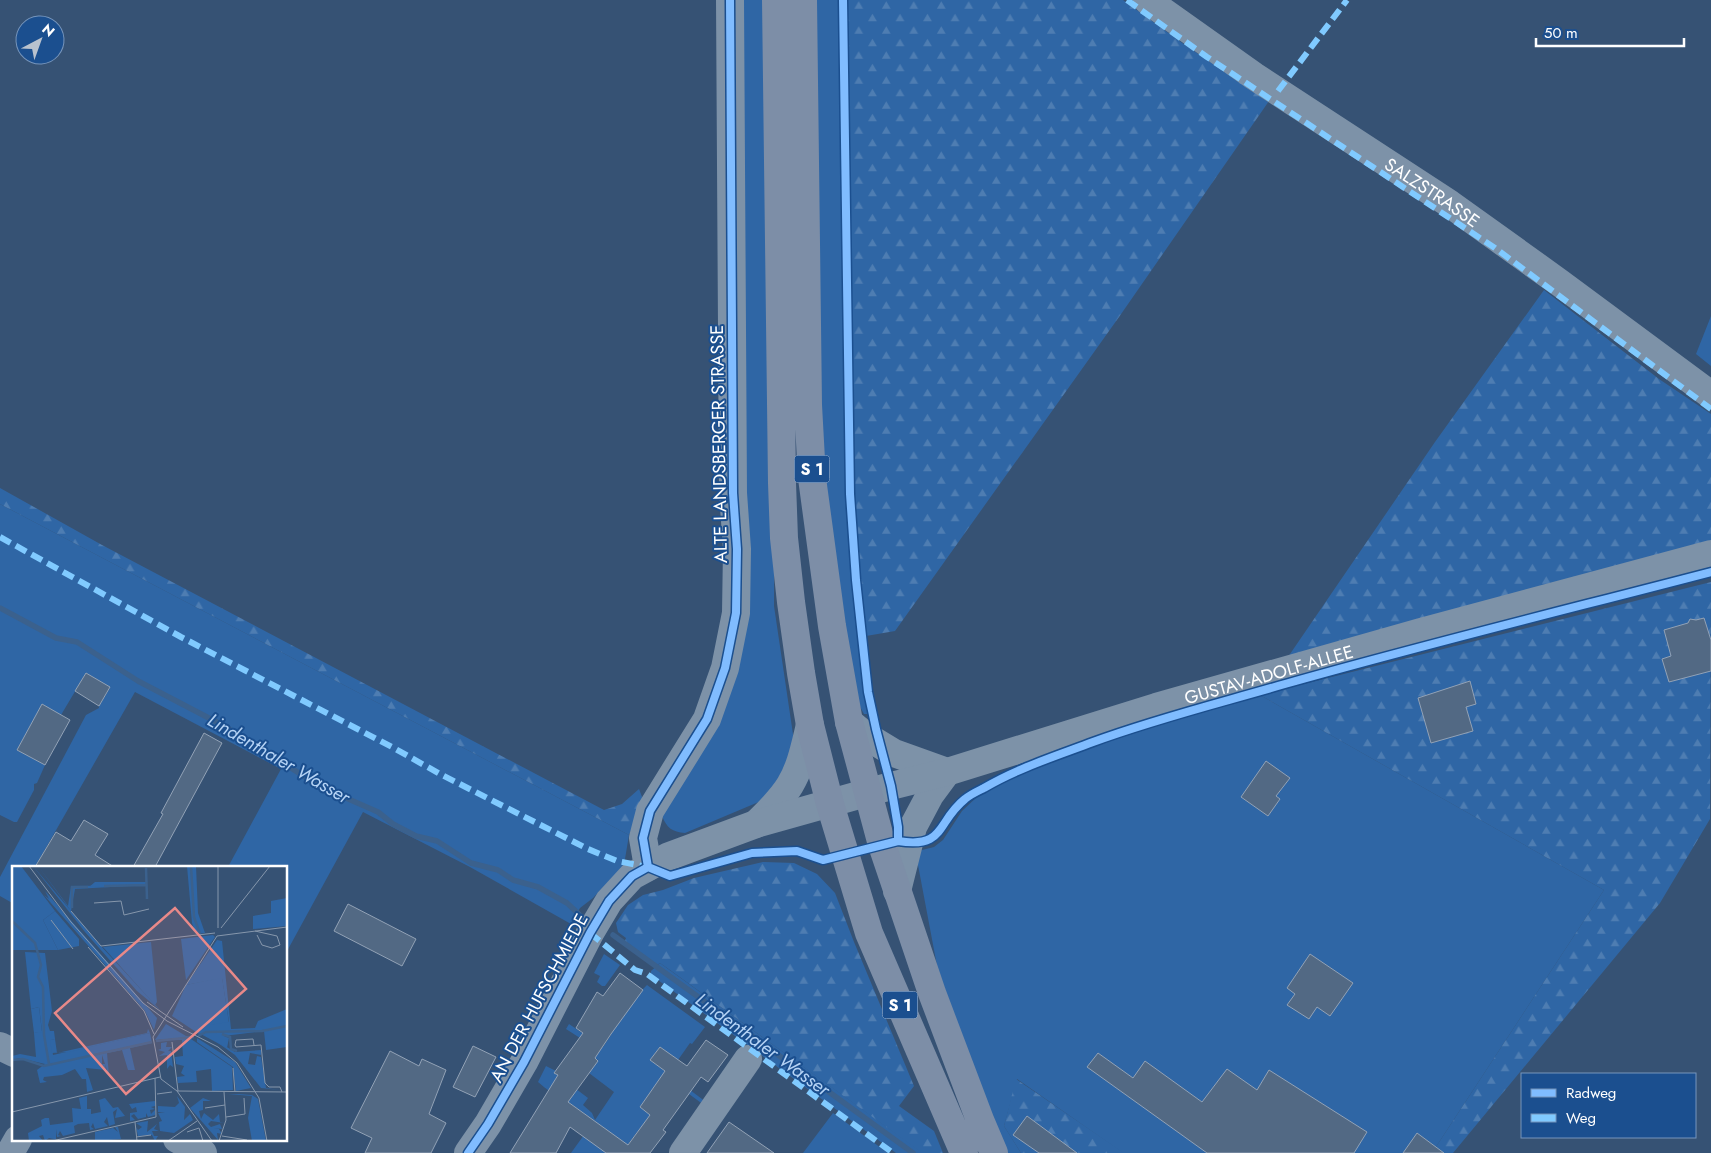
<svg xmlns="http://www.w3.org/2000/svg" width="1711" height="1153" font-family="Jost,sans-serif">
<style>
.green{fill:#2f66a5}
.forest{fill:url(#forest-firs)}
.lines{fill:none;stroke-linecap:round;stroke-linejoin:round}
.stream{stroke:#3b618d;stroke-width:5.5}
.building{fill:#526984;stroke:#92a2b6}
.minor{stroke:#7d92a8;stroke-width:28}
.major{stroke:#7d8ea7;stroke-width:28}
.quiet{stroke:#80caff;stroke-width:6;stroke-dasharray:12 6;stroke-linecap:butt}
.cycleway-casing{stroke:#1b4f8f;stroke-width:11}
.cycleway{stroke:#80bcff;stroke-width:8}
.labels{text-anchor:middle;stroke-width:4;stroke-linejoin:round;paint-order:stroke}
.shield{fill:#1b4f8f;stroke:#bbcadd;stroke-width:1}
.shield-label{font-size:16px;font-weight:bold;fill:#fff}
.street-label{font-size:18px;fill:#fff;stroke:#1b4f8f}
.water-label{font-size:19px;font-style:italic;fill:#b5d3f5;stroke:#1b4f8f}
.inset-river{fill:none;stroke:#3b618d;stroke-width:2.5}
.inset-road{fill:none;stroke:#8697ac;stroke-width:1}
.view{fill:#e88989;fill-opacity:0.15;stroke:#e88989;stroke-width:2.5}
.inset-edge{fill:none;stroke:#fff;stroke-width:2.5}
</style>
<defs>
<pattern id="forest-firs" width="22" height="20" patternUnits="userSpaceOnUse" patternTransform="scale(1.25)"><rect width="22" height="20" fill="#2f66a5"/><path d="M5 1l3.5 6h-7zM16 11l3.5 6h-7z" fill="#4e7db2"/></pattern>
</defs>
<rect width="100%" height="100%" fill="#365274"/>
<!-- green -->
<path class="green" d="M 741,0 L 766,0 L 774,539 L 774,606 L 794,741 L 794,760 L 768,798 L 685,833 C 672,832 667,828 662,816 L 698,747 L 729,698 L 731,679 Z
M 815,0 L 839,0 L 846,494 L 852,581 L 864,695 L 868,712 L 867,714 L 864,714 L 858,703 L 830,536 L 819,404 Z
M 1711,316 L 1711,366 L 1696,354 Z
M 0,504 L 629,835 L 624,865 L 593,898 L 580,908 L 571,924 L 470,867 L 363,812 L 286,953 L 286,867 L 228,867 L 281,769 L 135,692 L 35,867 L 14,867 L 14,904 L 0,896 L 0,877 L 86,715 L 99,708 L 99,706 L 110,688 L 86,673 L 61,715 L 42,705 L 17,750 L 45,765 L 37,783 L 34,784 L 34,790 L 17,822 L 14,822 L 0,815 Z
M 1260,695 L 1604,890 L 1432,1153 L 1123,1153 L 1017,1079 L 1004,1126 L 1021,1153 L 1006,1153 L 938,971 L 918,865 L 918,851 L 934,847 L 943,840 L 962,811 L 979,795 L 1013,777 L 1132,732 Z
M 604,954 L 620,965 L 605,986 L 602,986 L 597,982 L 600,976 L 594,973 Z
M 660,963 L 923,1153 L 896,1153 L 651,975 L 651,971 Z
M 647,985 L 705,1027 L 692,1044 L 690,1043 L 678,1060 L 660,1047 L 650,1060 L 706,1102 L 704,1105 L 689,1094 L 685,1098 L 659,1080 L 640,1107 L 666,1126 L 637,1132 L 622,1153 L 571,1153 L 594,1121 C 576,1107 555,1097 538,1082 L 546,1066 L 556,1071 L 555,1073 L 588,1098 L 583,1105 L 592,1113 L 595,1120 L 614,1092 L 589,1073 L 598,1060 L 592,1056 L 580,1038 L 566,1029 L 569,1024 L 603,1047 L 611,1035 L 604,1029 Z
M 833,1113 L 888,1153 L 803,1153 Z"/>
<!-- forest -->
<path class="forest" d="M 847,0 L 1123,0 L 1185,45 L 1269,101 L 1119,317 L 895,631 L 866,636 L 859,579 L 853,495 Z
M 1544,290 L 1659,379 L 1711,414 L 1711,541 L 1288,657 L 1435,442 Z
M 0,488 L 102,545 L 604,810 L 622,804 L 639,789 L 644,802 L 629,835 L 0,504 Z
M 1711,582 L 1710,819 L 1660,903 L 1453,1153 L 1432,1153 L 1604,890 L 1260,695 Z
M 763,862 L 794,863 L 817,874 L 835,893 L 854,942 L 914,1086 L 899,1106 L 934,1131 L 943,1153 L 922,1153 L 670,970 L 660,963 L 657,965 L 625,941 L 626,938 L 618,932 L 616,923 L 628,905 L 643,895 L 663,890 L 694,878 Z
M 1016,1079 L 1124,1153 L 1021,1153 L 1004,1126 Z"/>
<g class="lines">
<!-- stream -->
<path class="stream" d="M 0,608 L 56,638 L 77,642 L 138,681 L 226,727 L 321,787 L 378,812 L 393,824 L 416,836 L 437,841 L 471,863 L 498,870 L 513,880 L 538,887 L 567,903 L 584,919
M 613,935 L 913,1153"/>
</g>
<!-- building -->
<path class="building" d="M 1704,618 L 1711,640 L 1711,671 L 1669,682 L 1662,659 L 1671,656 L 1664,630 L 1688,623 L 1690,619 L 1696,620 Z
M 86,673 L 110,687 L 99,706 L 75,691 Z
M 1470,681 L 1476,704 L 1466,707 L 1473,731 L 1431,743 L 1418,698 Z
M 42,704 L 70,720 L 45,765 L 17,750 Z
M 204,733 L 222,743 L 155,867 L 133,867 L 163,814 L 161,813 Z
M 1266,761 L 1290,778 L 1276,796 L 1280,799 L 1268,816 L 1241,797 Z
M 84,820 L 108,834 L 95,855 L 114,867 L 35,867 L 56,832 L 71,841 Z
M 348,904 L 416,939 L 402,966 L 334,931 Z
M 1310,954 L 1353,983 L 1330,1016 L 1317,1007 L 1309,1019 L 1287,1005 L 1295,994 L 1287,988 Z
M 620,973 L 643,990 L 611,1034 L 595,1058 L 598,1061 L 568,1102 L 628,1145 L 650,1115 L 640,1107 L 665,1071 L 650,1060 L 660,1047 L 687,1066 L 706,1040 L 728,1055 L 708,1082 L 701,1077 L 663,1130 L 666,1132 L 650,1153 L 606,1153 L 570,1127 L 556,1153 L 510,1153 L 558,1075 L 554,1073 L 583,1033 L 576,1028 L 597,992 L 603,996 Z
M 473,1046 L 496,1057 L 475,1097 L 453,1087 Z
M 390,1051 L 419,1066 L 422,1059 L 446,1070 L 429,1114 L 446,1123 L 431,1153 L 365,1153 L 372,1138 L 351,1128 Z
M 1098,1053 L 1133,1078 L 1145,1061 L 1202,1102 L 1227,1069 L 1257,1090 L 1269,1070 L 1367,1132 L 1354,1153 L 1207,1153 L 1087,1067 Z
M 1027,1116 L 1077,1153 L 1039,1153 L 1013,1135 Z
M 729,1122 L 774,1153 L 707,1153 Z
M 1417,1133 L 1444,1153 L 1403,1153 Z"/>
<g class="lines">
<!-- minor -->
<g class="minor">
<path id="s1" d="M 1147,0 L 1254,76 L 1450,204 L 1560,283 L 1711,395"/>
<path d="M 849,722 L 866,736 L 894,753 L 947,772"/>
<path d="M 756,824 C 768,812 781,800 790,785 C 801,767 805,745 810,725"/>
<path d="M 648,867 L 643,838 L 650,811 L 707,719 L 725,668 L 736,613 L 737,549 L 733,493 L 730,0"/>
<path d="M 897,891 L 913,827 L 930,795 L 947,772"/>
<path d="M 0,1046 L 14,1053"/>
<path d="M 177,1139 L 203,1153"/>
<path d="M 10,1153 L 18,1139"/>
<path id="s2" d="M 468,1153 L 488,1124 L 524,1062 L 590,933 L 609,901 L 632,876 L 667,857 L 756,824 L 891,786 L 947,772 L 1156,707 L 1421,632 L 1711,554"/>
<path d="M 683,1153 L 748,1059"/>
</g>
<!-- major -->
<path class="major" d="M 776,0 L 782,483 L 784,538 L 791,602 L 801,673 L 810,725 L 830,804 L 869,933 L 964,1153
M 803,0 L 808,405 L 812,478 L 832,626 L 849,722 L 882,845 L 932,993 L 980,1120 L 994,1153"/>
<!-- quiet -->
<path class="quiet" d="M 1127,0 L 1207,57 L 1495,248 L 1711,409
M 1278,91 L 1347,0
M 0,537 L 181,637 L 392,747 L 440,774 L 588,849 L 617,861 L 648,867
M 590,933 L 635,970 L 647,974 L 893,1153"/>
<!-- cycleway casing -->
<g class="cycleway-casing">
<path id="cycleway" d="M 843,0 L 850,494 L 856,580 L 868,692 L 876,729 L 891,786 L 898,827 L 898,841
M 648,867 L 670,876 L 752,853 L 797,851 L 823,860 L 898,841 C 946,849 936,822 965,799 C 971,794 978,791 984,788 C 1018,768 1056,756 1093,742 C 1155,719 1220,703 1285,684 C 1426,644 1569,609 1711,572
M 648,867 L 643,838 L 650,811 L 707,719 L 725,668 L 736,613 L 737,549 L 733,493 L 730,0
M 468,1153 L 488,1124 L 524,1062 L 590,933 L 609,901 L 632,876 L 648,867"/>
</g>
<!-- cycleway -->
<use href="#cycleway" class="cycleway"/>
</g>
<g class="labels">
<!-- shield labels -->
<g class="shield">
<rect x="794.5" y="455.5" width="35" height="27" rx="4"/>
<rect x="882.5" y="991.5" width="35" height="27" rx="4"/>
</g>
<g class="shield-label">
<text x="812" y="475">S 1</text>
<text x="900" y="1011">S 1</text>
</g>
<!-- street labels -->
<g class="street-label">
<text dy="6" stroke="none"><textPath href="#s1" startOffset="344">SALZSTRASSE</textPath></text>
<text transform="translate(719 444) rotate(-91)" y="6">ALTE LANDSBERGER STRASSE</text>
<text dy="6" stroke="none"><textPath href="#s2" startOffset="992">GUSTAV-ADOLF-ALLEE</textPath></text>
<text transform="translate(539 998) rotate(-62)" y="6">AN DER HUFSCHMIEDE</text>
</g>
<!-- water labels -->
<g class="water-label">
<text transform="translate(279 758) rotate(30)" y="7">Lindenthaler Wasser</text>
<text transform="translate(763 1044) rotate(36)" y="7">Lindenthaler Wasser</text>
</g>
</g>
<!-- overview -->
<g transform="translate(12 866)">
<rect width="275" height="275" fill="#365274"/>
<path d="M 21,0 L 87,78 L 148,144 L 125,125 L 73,66 ZM 26,0 L 56,40 L 59,20 L 134,19 L 63,23 L 59,45 ZM 175,0 L 184,0 L 186,47 L 193,67 L 184,68 L 180,57 ZM 33,25 L 145,152 L 142,164 L 133,145 L 32,29 L 37,33 ZM 275,32 L 275,60 L 241,63 L 241,50 L 259,47 L 259,35 ZM 43,45 L 67,73 L 67,80 L 46,84 L 31,54 ZM 13,86 L 33,87 L 40,145 L 36,159 L 38,165 L 42,165 L 43,173 L 39,174 L 41,189 L 138,167 L 140,177 L 118,182 L 123,204 L 116,204 L 110,184 L 95,187 L 97,210 L 90,189 L 90,198 L 93,198 L 94,204 L 74,202 L 81,224 L 75,226 L 74,213 L 70,213 L 63,203 L 50,209 L 32,211 L 31,214 L 35,216 L 28,217 L 25,204 L 33,198 L 8,192 L 0,194 L 0,190 L 8,188 L 24,191 L 22,167 L 30,165 L 27,141 L 19,143 ZM 210,111 L 217,157 L 186,166 L 190,166 L 187,168 L 160,150 L 174,119 ZM 192,167 L 223,186 L 249,184 L 249,189 L 238,187 L 236,198 L 243,199 L 245,190 L 249,191 L 254,222 L 268,224 L 249,222 L 223,189 ZM 182,171 L 179,173 L 220,201 L 221,224 L 200,225 L 199,203 L 184,205 L 185,216 L 166,217 L 165,211 L 173,210 L 169,207 L 172,200 L 164,198 L 163,191 L 171,190 L 170,174 L 148,174 ZM 185,172 L 223,196 L 239,222 L 224,225 L 221,201 L 185,176 ZM 155,176 L 154,181 L 160,181 L 156,185 L 159,185 L 161,201 L 158,199 L 155,203 L 155,189 L 147,190 L 153,186 L 146,184 L 149,183 L 149,177 ZM 216,228 L 226,228 L 240,229 L 246,233 L 254,275 L 240,275 L 236,252 L 240,230 ZM 75,230 L 75,243 L 79,243 L 79,248 L 89,246 L 87,234 L 93,232 L 101,242 L 106,241 L 113,250 L 103,252 L 105,243 L 101,246 L 103,258 L 97,260 L 95,251 L 92,256 L 96,260 L 83,263 L 81,257 L 79,261 L 82,263 L 78,264 L 77,257 L 66,258 L 62,260 L 63,267 L 51,270 L 48,265 L 46,269 L 49,270 L 45,271 L 44,263 L 44,273 L 38,274 L 42,273 L 37,272 L 33,275 L 31,269 L 27,270 L 31,275 L 17,275 L 16,267 L 30,260 L 29,254 L 33,252 L 37,252 L 38,259 L 61,256 L 60,242 L 69,243 L 67,232 ZM 165,230 L 173,241 L 172,254 L 178,248 L 181,254 L 162,267 L 148,265 L 147,256 L 150,255 L 146,247 L 153,246 L 146,246 L 146,240 L 163,241 L 167,237 ZM 191,232 L 199,235 L 191,235 L 191,244 L 187,245 L 189,253 L 192,247 L 201,254 L 207,248 L 208,256 L 212,257 L 199,255 L 196,258 L 199,261 L 208,258 L 210,263 L 201,262 L 207,263 L 210,268 L 205,267 L 206,274 L 178,242 ZM 143,235 L 143,240 L 139,241 L 143,243 L 138,244 L 139,248 L 143,244 L 143,249 L 136,251 L 134,247 L 134,251 L 126,253 L 122,248 L 119,250 L 123,254 L 118,255 L 118,247 L 125,246 L 124,241 L 120,243 L 117,238 ZM 136,255 L 135,266 L 145,258 L 142,263 L 147,265 L 140,265 L 142,270 L 146,270 L 143,275 L 140,269 L 126,270 L 124,261 L 126,264 L 130,261 L 124,257 ZM 103,261 L 106,261 L 109,273 L 83,275 L 83,266 L 101,262 L 106,266 Z" fill="#2f66a5"/>
<path d="M 0,0 L 9,0 L 43,45 L 31,54 L 46,84 L 0,84 ZM 83,16 L 134,16 L 134,19 L 77,21 ZM 201,69 L 203,71 L 174,114 L 169,73 ZM 205,74 L 210,75 L 219,163 L 243,162 L 246,155 L 275,143 L 275,181 L 254,184 L 252,165 L 212,170 L 217,172 L 215,182 L 183,165 L 181,161 L 217,156 L 210,112 L 174,119 ZM 139,76 L 145,136 L 143,139 L 91,81 ZM 27,141 L 30,166 L 22,167 L 19,143 ZM 154,158 L 174,170 L 181,171 L 143,174 ZM 136,163 L 138,167 L 57,186 L 40,187 L 38,174 L 43,173 L 45,187 L 135,167 Z" fill="#2f66a5"/>
<path class="inset-river" d="M 179,0 L 182,51 L 188,68M 134,2 L 135,33M 92,20 L 134,19M 60,42 L 60,21 L 76,21M 0,55 L 23,77 L 29,99 L 26,111 L 31,121 L 32,169 L 37,198M 210,168 L 218,171 L 219,183 L 225,185M 186,170 L 194,166 L 250,165 L 275,160M 144,175 L 182,171M 0,194 L 11,193 L 32,200 L 140,176"/>
<path class="inset-road" d="M 17,0 L 59,56 L 131,137 L 155,155 L 206,181 L 225,197 L 247,232 L 255,275M 206,0 L 206,62M 82,37 L 109,35 L 112,49 L 137,43M 59,45 L 89,80 L 203,67M 39,54 L 61,83M 209,62 L 258,0M 243,65 L 265,70 L 268,79 L 260,82 L 250,79 L 245,69M 205,70 L 275,61M 76,81 L 132,145 L 142,168M 135,136 L 171,161M 160,176 L 166,225M 242,179 L 241,173 L 224,174 L 223,179 L 224,181 L 249,179 L 253,217 L 257,221 L 268,221 L 270,226M 221,202 L 223,226M 165,225 L 275,226M 145,228 L 160,226M 193,242 L 213,239M 0,246 L 148,211M 214,251 L 233,248 L 232,232M 123,256 L 125,275M 175,266 L 187,262 L 191,275M 210,270 L 235,274M 124,271 L 139,269M 40,275 L 144,251 L 143,212M 156,275 L 185,255M 200,275 L 165,225 L 149,213 L 141,171 L 205,70M 207,275 L 214,254 L 212,226"/>
<path class="view" d="M 163,42 L 234,123 L 114,228 L 43,147 Z"/>
<rect width="275" height="275" class="inset-edge"/>
</g>
<!-- legend -->
<rect x="1521" y="1073" width="175" height="65" fill="#1b4f8f" stroke="#7695bc"/>
<rect x="1531" y="1089" width="25" height="8" fill="#80bcff" stroke="#7695bc"/>
<text x="1566" y="1098" font-size="15" fill="#ffffff">Radweg</text>
<rect x="1531" y="1114" width="25" height="8" fill="#80caff" stroke="#7695bc"/>
<text x="1566" y="1123" font-size="15" fill="#ffffff">Weg</text>
<!-- north arrow -->
<g transform="translate(40 40) rotate(41)"><circle r="24" fill="#1b4f8f" stroke="#7695bc"/>
<path d="M0-4L9 19L0 12L-9 19Z" fill="#b9c2ce"/>
<text y="-8" font-size="14" font-weight="bold" text-anchor="middle" fill="#ffffff">N</text>
</g>
<!-- scale -->
<path d="M1536 38v8h148v-8" fill="none" stroke="#ffffff" stroke-width="2.5"/>
<text x="1544" y="38" font-size="15" fill="#ffffff" stroke="#1b4f8f" stroke-width="4" paint-order="stroke">50 m</text>
</svg>
